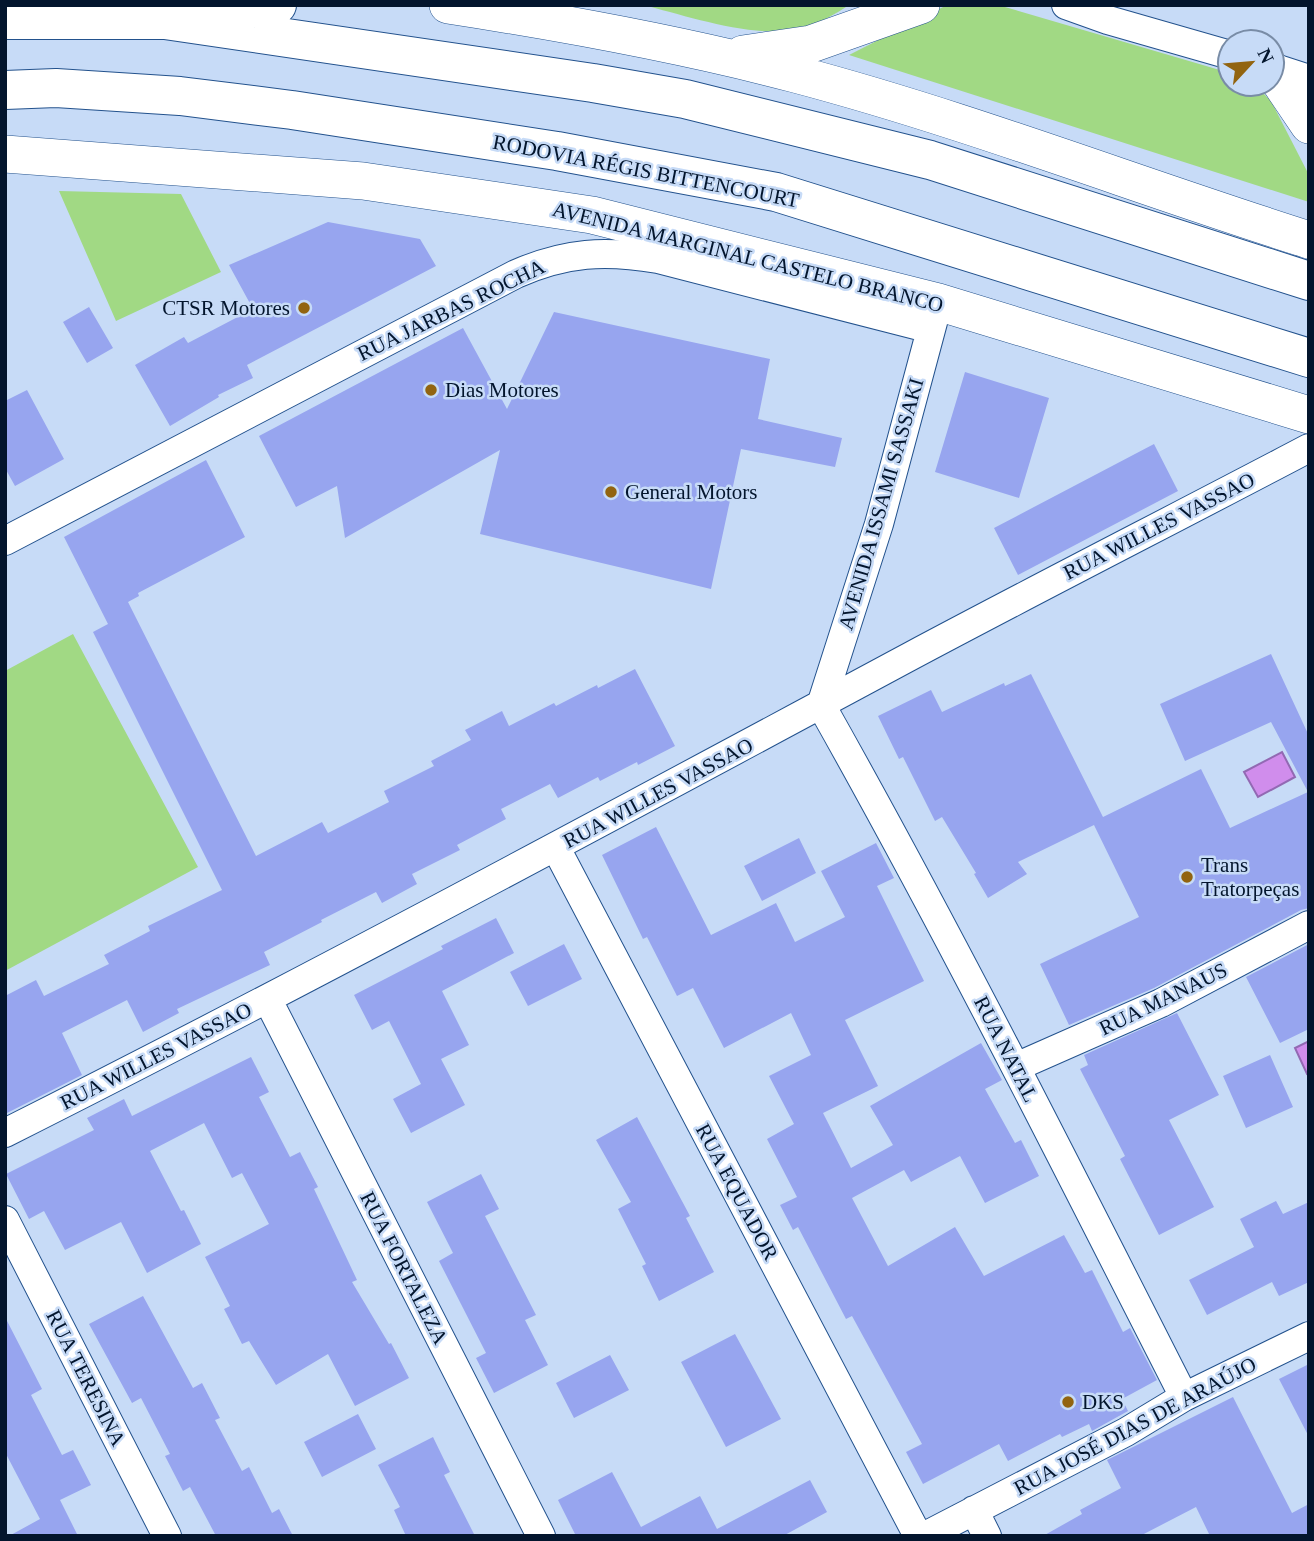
<svg xmlns="http://www.w3.org/2000/svg" width="1314" height="1541" font-family="Georgia,serif">
<style>
.green{fill:#a1d984}
.water{fill:#d08dec;stroke:#9269b3;stroke-width:2}
.building{fill:#97a5ef}
.lines{fill:none;stroke-linecap:round;stroke-linejoin:round}
.minor-casing{stroke:#23528d;stroke-width:30}
.major-casing{stroke:#23528d;stroke-width:38}
.highway-casing{stroke:#23528d;stroke-width:40}
.minor{stroke:#fff;stroke-width:28}
.major{stroke:#fff;stroke-width:37}
.highway{stroke:#fff;stroke-width:38}
.poi-dot{fill:#926410;stroke:#c7dbf7;stroke-width:2.5}
.labels{text-anchor:middle;stroke-width:5;stroke-linejoin:round;paint-order:stroke}
.street-label{font-size:21px;fill:#03152d;stroke:#c7dbf7}
.poi-label{font-size:21px;fill:#03152d;stroke:#c7dbf7;text-anchor:start}
</style>
<rect width="100%" height="100%" fill="#c7dbf7"/>
<!-- green -->
<path class="green" d="M 643,5 L 849,5 C 836,14 821,22 806,27 C 762,42 688,16 643,5 Z
M 947,5 L 998,5 L 1230,73 L 1230,84 L 1254,84 L 1271,101 L 1309,175 L 1309,202 L 849,55 Z
M 59,191 L 181,194 L 221,272 L 116,321 Z
M 73,634 L 198,867 L 5,971 L 5,671 Z"/>
<!-- water -->
<path class="water" d="M 1282,752 L 1295,777 L 1258,797 L 1244,772 Z
M 1309,1041 L 1309,1073 L 1307,1074 L 1295,1048 Z"/>
<!-- building -->
<path class="building" d="M 328,222 L 420,239 L 436,266 L 247,365 L 253,378 L 218,395 L 219,397 L 170,426 L 135,365 L 184,337 L 188,343 L 253,309 L 229,265 Z
M 89,307 L 113,348 L 87,363 L 63,322 Z
M 554,312 L 770,359 L 758,419 L 842,438 L 835,467 L 741,449 L 711,589 L 480,534 L 500,450 L 345,538 L 337,486 L 296,507 L 259,436 L 463,328 L 507,409 Z
M 965,372 L 1049,398 L 1019,498 L 935,472 Z
M 27,390 L 64,459 L 15,486 L 5,468 L 5,401 Z
M 1154,444 L 1178,491 L 1018,575 L 994,528 Z
M 206,460 L 245,537 L 138,593 L 139,596 L 128,602 L 256,856 L 322,822 L 328,833 L 389,802 L 384,791 L 434,766 L 431,761 L 471,740 L 465,730 L 502,711 L 509,726 L 554,703 L 556,706 L 597,685 L 598,688 L 635,669 L 675,746 L 638,765 L 637,762 L 600,781 L 598,777 L 558,798 L 550,784 L 501,809 L 506,819 L 457,845 L 460,850 L 412,874 L 417,884 L 382,903 L 376,892 L 321,920 L 322,922 L 264,952 L 270,965 L 177,1009 L 179,1013 L 143,1032 L 127,1000 L 62,1033 L 82,1075 L 5,1114 L 5,996 L 36,980 L 44,996 L 109,964 L 104,955 L 150,931 L 148,926 L 222,890 L 93,632 L 108,624 L 64,537 Z
M 1271,654 L 1309,736 L 1309,908 L 1301,910 L 1154,988 L 1069,1025 L 1040,964 L 1139,917 L 1094,825 L 1018,862 L 1027,874 L 988,898 L 974,874 L 976,873 L 942,817 L 935,821 L 903,757 L 899,759 L 878,716 L 931,690 L 942,712 L 1004,683 L 1005,686 L 1031,674 L 1103,817 L 1201,769 L 1230,828 L 1308,792 L 1271,722 L 1185,761 L 1160,704 Z
M 656,827 L 711,935 L 776,903 L 795,942 L 845,917 L 821,871 L 876,843 L 894,878 L 877,886 L 924,981 L 845,1020 L 878,1086 L 823,1113 L 851,1168 L 893,1145 L 870,1106 L 981,1043 L 1002,1080 L 985,1089 L 1015,1143 L 1021,1140 L 1039,1176 L 985,1203 L 960,1156 L 911,1182 L 904,1170 L 852,1198 L 888,1266 L 955,1227 L 984,1276 L 1064,1235 L 1085,1273 L 1092,1270 L 1123,1332 L 1130,1328 L 1157,1380 L 1122,1399 L 1128,1411 L 1092,1431 L 1089,1424 L 1062,1437 L 1060,1434 L 1008,1461 L 999,1444 L 923,1484 L 906,1452 L 922,1444 L 852,1316 L 846,1319 L 798,1227 L 793,1230 L 780,1205 L 797,1197 L 767,1139 L 794,1124 L 769,1076 L 811,1055 L 791,1013 L 724,1048 L 693,988 L 677,996 L 647,937 L 643,939 L 602,855 Z
M 799,838 L 816,873 L 762,901 L 744,866 Z
M 496,918 L 514,953 L 442,991 L 469,1045 L 441,1059 L 465,1105 L 411,1133 L 393,1099 L 421,1084 L 389,1021 L 372,1030 L 354,995 L 443,949 L 441,946 Z
M 564,944 L 582,979 L 528,1006 L 510,972 Z
M 1309,944 L 1309,1029 L 1280,1043 L 1246,977 Z
M 1177,1013 L 1219,1095 L 1169,1120 L 1214,1207 L 1159,1235 L 1120,1159 L 1125,1156 L 1080,1069 L 1088,1065 L 1084,1055 Z
M 1270,1055 L 1293,1107 L 1246,1128 L 1223,1076 Z
M 251,1057 L 269,1092 L 259,1097 L 290,1157 L 300,1152 L 318,1187 L 314,1189 L 357,1280 L 352,1282 L 389,1344 L 391,1343 L 409,1378 L 355,1406 L 328,1354 L 276,1385 L 249,1341 L 242,1344 L 224,1309 L 230,1306 L 205,1257 L 269,1224 L 242,1173 L 232,1178 L 204,1123 L 150,1151 L 181,1211 L 184,1210 L 201,1244 L 147,1273 L 121,1222 L 65,1250 L 44,1211 L 29,1219 L 6,1174 L 94,1130 L 87,1118 L 124,1099 L 132,1116 Z
M 637,1117 L 690,1216 L 686,1218 L 714,1272 L 659,1301 L 642,1266 L 646,1264 L 618,1209 L 631,1202 L 596,1140 Z
M 481,1174 L 499,1209 L 485,1216 L 536,1315 L 525,1320 L 548,1365 L 494,1393 L 476,1358 L 486,1353 L 439,1261 L 453,1253 L 427,1202 Z
M 1276,1201 L 1283,1214 L 1309,1202 L 1309,1282 L 1279,1296 L 1272,1282 L 1207,1315 L 1189,1280 L 1254,1247 L 1240,1219 Z
M 143,1296 L 193,1388 L 202,1383 L 220,1418 L 215,1420 L 242,1471 L 249,1467 L 272,1513 L 279,1509 L 293,1536 L 216,1536 L 190,1487 L 183,1491 L 165,1456 L 170,1454 L 141,1398 L 132,1403 L 89,1324 Z
M 5,1317 L 42,1389 L 31,1395 L 62,1455 L 73,1450 L 91,1485 L 60,1500 L 78,1536 L 9,1536 L 40,1519 L 5,1452 Z
M 735,1334 L 781,1419 L 726,1447 L 681,1362 Z
M 610,1355 L 629,1390 L 574,1418 L 556,1383 Z
M 1309,1364 L 1309,1437 L 1279,1379 Z
M 1233,1397 L 1292,1513 L 1309,1504 L 1309,1536 L 1210,1536 L 1196,1507 L 1140,1536 L 1043,1536 L 1082,1514 L 1080,1510 L 1121,1488 L 1107,1460 Z
M 358,1414 L 376,1449 L 322,1477 L 304,1442 Z
M 433,1437 L 450,1472 L 444,1475 L 475,1536 L 406,1536 L 394,1510 L 400,1507 L 378,1465 Z
M 612,1472 L 641,1527 L 700,1496 L 717,1529 L 810,1480 L 827,1512 L 783,1536 L 576,1536 L 558,1500 Z"/>
<g class="lines">
<!-- minor casing -->
<g class="minor-casing">
<path id="minor" d="M 1066,5 L 1108,20 L 1230,55
M 1272,67 L 1309,79
M 5,541 L 516,274 C 566,252 605,250 658,259 L 931,329
M 821,705 C 949,932 1066,1165 1184,1397
M 821,705 L 879,524 L 936,311
M 556,848 L 918,1536
M 268,1000 L 541,1536
M 1016,1067 L 1161,1003 L 1309,925
M 5,1133 C 309,980 609,818 909,657 C 1042,586 1176,518 1309,448
M 5,1220 L 167,1536
M 974,1510 L 987,1536
M 925,1536 L 1126,1432 L 1184,1397 L 1309,1336"/>
</g>
<!-- major casing -->
<g class="major-casing">
<path id="major" d="M 448,5 C 565,23 681,44 795,74 C 969,120 1138,186 1309,240
M 743,54 L 811,44 L 921,5
M 1272,70 L 1309,125
M 5,154 L 363,181 L 592,215 L 938,302 L 1309,415"/>
</g>
<!-- highway casing -->
<g class="highway-casing">
<path id="highway" d="M 213,14 L 277,5
M 5,20 L 165,20 L 593,83 L 685,99 L 930,160 L 1309,281
M 5,90 L 56,88 L 180,96 L 292,110 L 557,151 L 776,192 L 1309,358"/>
</g>
<!-- minor -->
<use href="#minor" class="minor"/>
<!-- major -->
<use href="#major" class="major"/>
<!-- highway -->
<use href="#highway" class="highway"/>
</g>
<!-- markers -->
<g class="poi-dot">
<circle cx="304" cy="308" r="7"/>
<circle cx="431" cy="390" r="7"/>
<circle cx="611" cy="492" r="7"/>
<circle cx="1187" cy="877" r="7"/>
<circle cx="1068" cy="1402" r="7"/>
</g>
<g class="labels">
<!-- street labels -->
<g class="street-label">
<text transform="translate(646 171) rotate(11)" y="7">RODOVIA RÉGIS BITTENCOURT</text>
<text transform="translate(748 257) rotate(14)" y="7">AVENIDA MARGINAL CASTELO BRANCO</text>
<text transform="translate(451 310) rotate(-26)" y="7">RUA JARBAS ROCHA</text>
<text transform="translate(881 504) rotate(-74)" y="7">AVENIDA ISSAMI SASSAKI</text>
<text transform="translate(1159 526) rotate(-27)" y="7">RUA WILLES VASSAO</text>
<text transform="translate(658 793) rotate(-28)" y="7">RUA WILLES VASSAO</text>
<text transform="translate(1163 999) rotate(-26)" y="7">RUA MANAUS</text>
<text transform="translate(1006 1049) rotate(63)" y="7">RUA NATAL</text>
<text transform="translate(156 1056) rotate(-27)" y="7">RUA WILLES VASSAO</text>
<text transform="translate(737 1192) rotate(62)" y="7">RUA EQUADOR</text>
<text transform="translate(404 1268) rotate(63)" y="7">RUA FORTALEZA</text>
<text transform="translate(86 1378) rotate(63)" y="7">RUA TERESINA</text>
<text transform="translate(1135 1426) rotate(-28)" y="7">RUA JOSÉ DIAS DE ARAÚJO</text>
</g>
<!-- poi labels -->
<g class="poi-label">
<text x="290" y="315" text-anchor="end">CTSR Motores</text>
<text x="445" y="397">Dias Motores</text>
<text x="625" y="499">General Motors</text>
<text x="1201" y="872">Trans<tspan x="1201" dy="24">Tratorpeças</tspan></text>
<text x="1082" y="1409">DKS</text>
</g>
</g>
<!-- border -->
<rect width="1314" height="1541" fill="none" stroke="#03152d" stroke-width="14"/>
<!-- north arrow -->
<g transform="translate(1251 63) rotate(64)"><circle r="33" fill="#c7dbf7" stroke="#798ca6" stroke-width="2"/>
<path d="M0-5L12 26L0 18L-12 26Z" fill="#926410"/>
<text y="-10" font-size="19" font-weight="bold" text-anchor="middle" fill="#03152d">N</text>
</g>
</svg>
